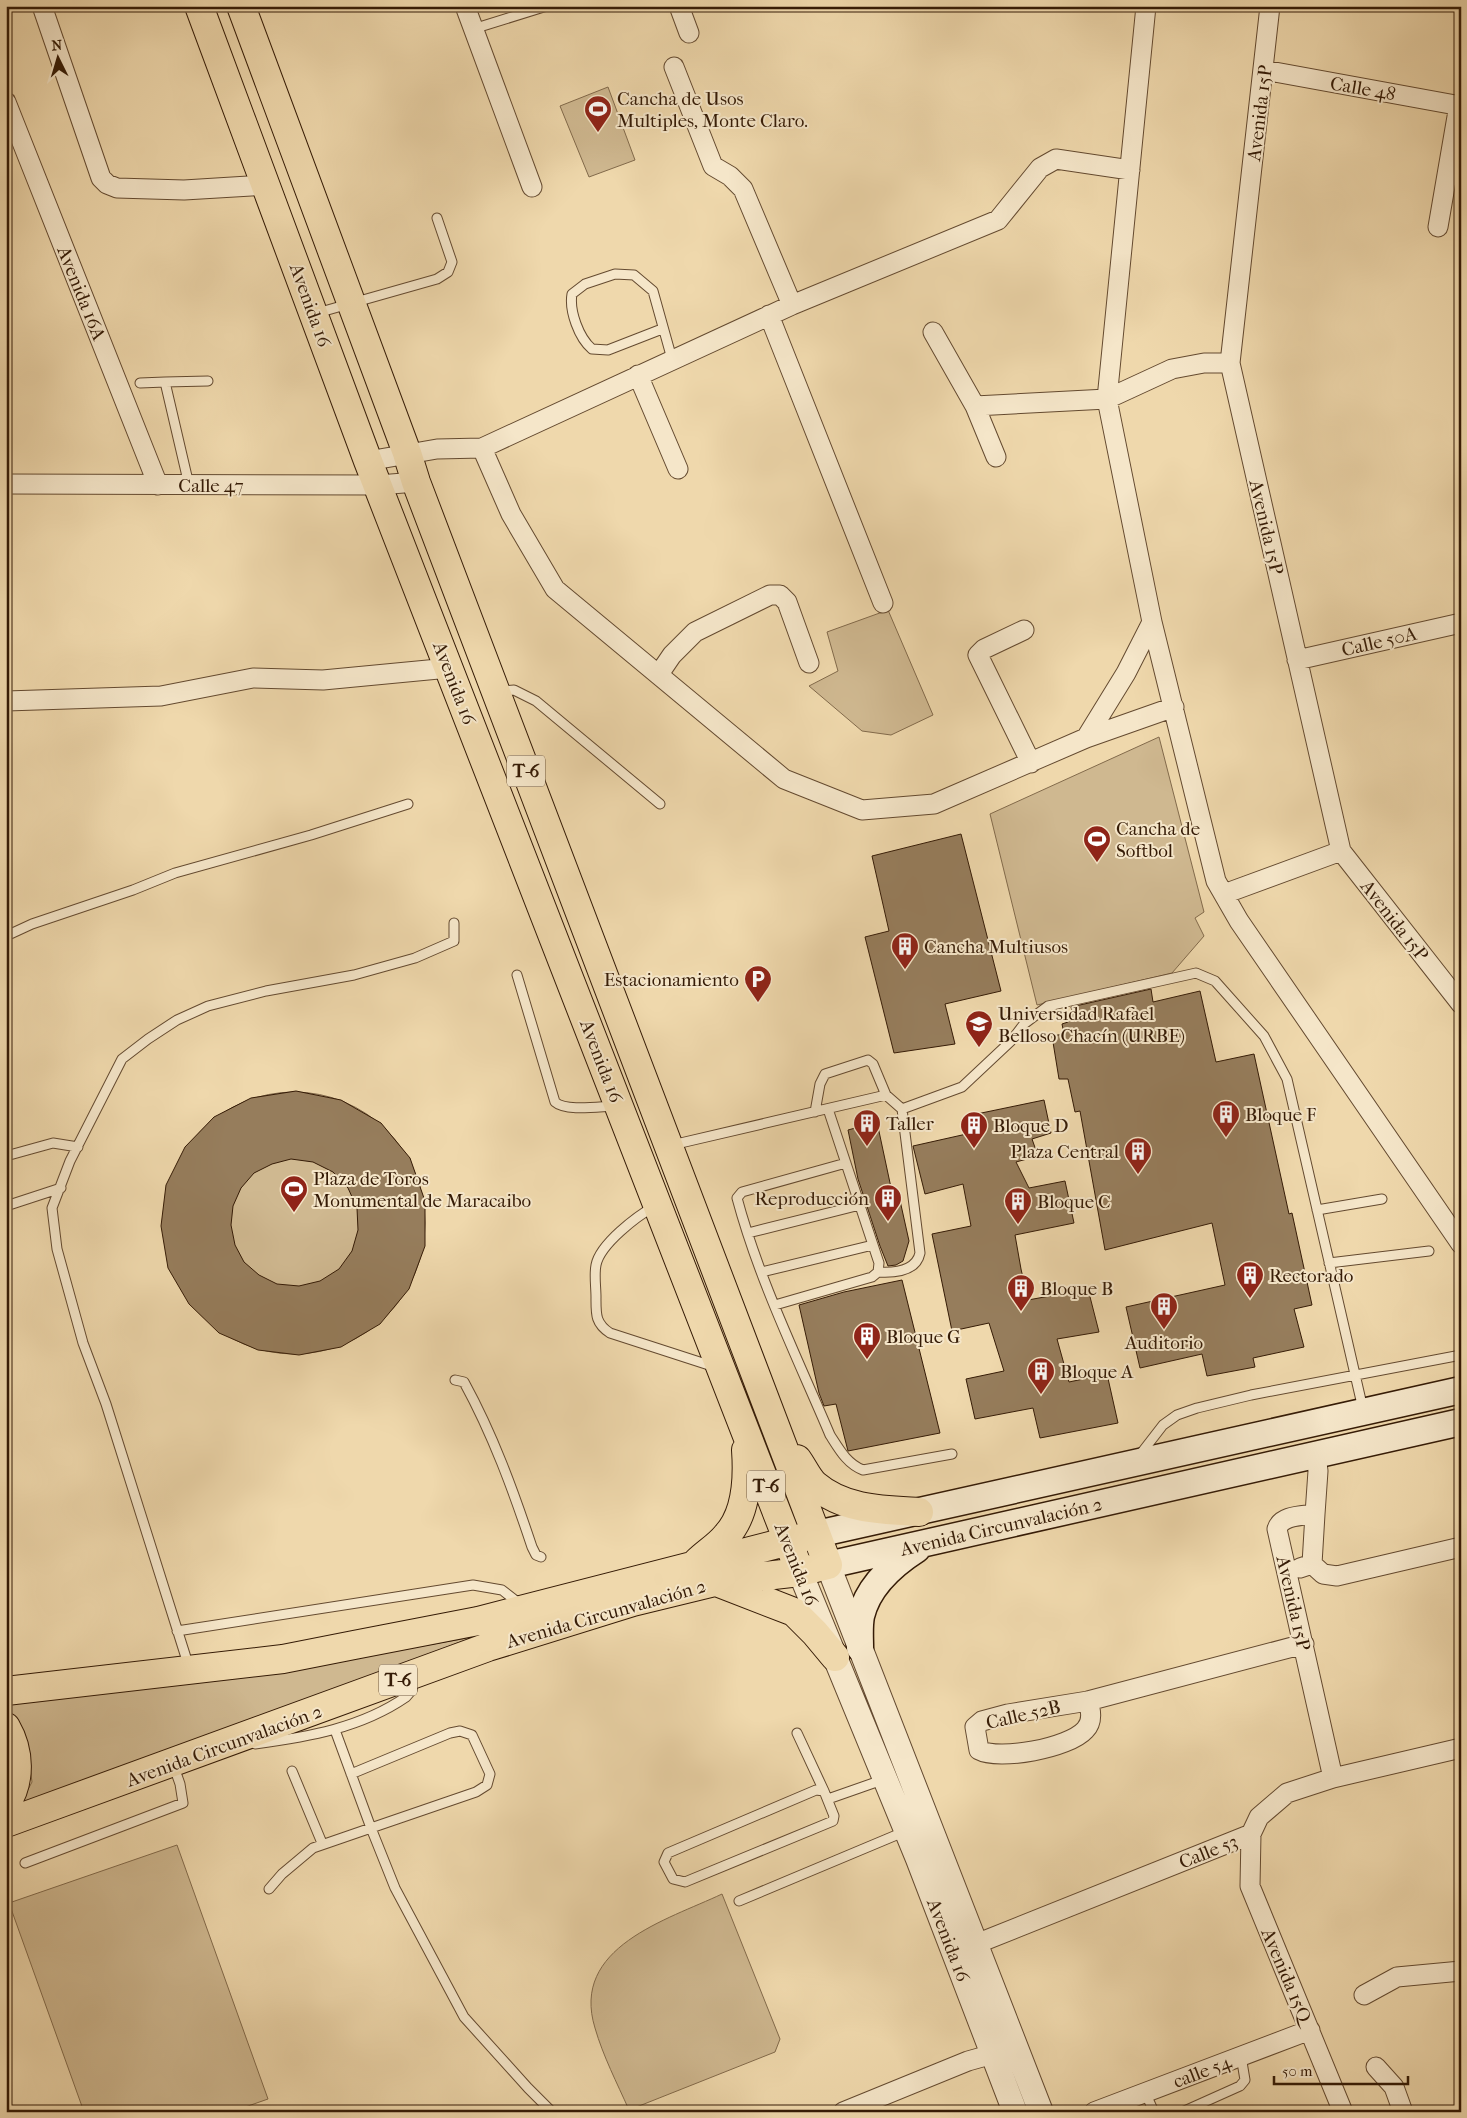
<svg xmlns="http://www.w3.org/2000/svg" width="1467" height="2118" font-family="'IM FELL French Canon',serif">
<style>
.green{fill:#cfb890;stroke:#826a4b}
.building{fill:#967d5c;stroke:#351b06;fill-rule:evenodd}
.lines{fill:none;stroke-linecap:round;stroke-linejoin:round}
.service-casing{stroke:#644a30;stroke-width:11}
.minor-casing{stroke:#644a30;stroke-width:21}
.tertiary-casing{stroke:#644a30;stroke-width:26}
.secondary-casing{stroke:#351b06;stroke-width:29}
.trunk-casing{stroke:#351b06;stroke-width:30}
.service{stroke:#f5e6c9;stroke-width:9}
.minor{stroke:#f5e6c9;stroke-width:19}
.tertiary{stroke:#f5e6c9;stroke-width:24}
.secondary{stroke:#f5e6c9;stroke-width:26}
.trunk{stroke:#efd8ac;stroke-width:28}
.labels{text-anchor:middle;stroke-width:4;stroke-linejoin:round;paint-order:stroke}
.shield{fill:#f5e6c9;stroke:#6f5840;stroke-width:1}
.shield-label{font-size:18px;font-weight:bold;fill:#351b06}
.street-label{font-size:19px;fill:#351b06;stroke:#f5e6c9}
.poi-label{font-size:19px;fill:#351b06;stroke:#f5e6c9;text-anchor:start}
</style>
<rect width="100%" height="100%" fill="#efd8ac"/>
<filter id="stains"><feTurbulence type="fractalNoise" baseFrequency=".004" numOctaves="4"/><feColorMatrix values="0 0 0 0 .2 0 0 0 0 .09 0 0 0 0 .02 0 0 0 .5 -.17"/></filter>
<radialGradient id="worn" r=".72"><stop offset=".6" stop-color="#630" stop-opacity="0"/><stop offset="1" stop-color="#630" stop-opacity=".3"/></radialGradient>
<!-- green -->
<path class="green" d="M 608,87 L 635,160 L 589,177 L 560,106 Z
M 888,610 L 933,715 L 891,735 L 862,731 L 809,686 L 838,671 L 827,632 Z
M 1159,737 L 1204,912 L 1195,918 L 1204,936 L 1172,973 L 1037,1005 L 990,814 Z
M163 1223a131 131 0 1 1 262 0a131 131 0 1 1-262 0Z
M 473,1637 L 16,1812 L 32,1782 L 29,1760 L 10,1715 L 6,1712 L 6,1702 L 264,1674 Z
M 177,1845 L 268,2099 L 231,2112 L 84,2112 L 9,1903 Z
M 722,1894 L 780,2039 L 775,2052 L 629,2110 C 617,2083 603,2056 595,2028 C 570,1947 667,1920 722,1894 Z"/>
<!-- building -->
<path class="building" d="M 961,834 L 1001,991 L 945,1004 L 955,1044 L 894,1053 L 865,937 L 889,931 L 872,856 Z
M 1151,989 L 1153,1002 L 1200,991 L 1216,1062 L 1254,1054 L 1289,1214 L 1292,1213 L 1312,1305 L 1294,1309 L 1304,1347 L 1253,1358 L 1255,1367 L 1207,1376 L 1202,1354 L 1140,1368 L 1126,1307 L 1225,1285 L 1212,1223 L 1105,1250 L 1080,1111 L 1075,1112 L 1068,1079 L 1059,1079 L 1052,1036 L 1064,1034 L 1062,1024 L 1068,1022 L 1066,1017 L 1073,1015 L 1071,1007 Z
M 296,1091 L 341,1100 L 381,1123 L 410,1158 L 425,1201 L 425,1246 L 409,1289 L 380,1324 L 341,1347 L 299,1355 L 258,1350 L 219,1333 L 189,1304 L 168,1268 L 161,1226 L 166,1185 L 185,1147 L 214,1117 L 251,1098 ZM 291,1159 L 313,1162 L 333,1172 L 348,1188 L 357,1208 L 358,1230 L 352,1251 L 339,1269 L 320,1281 L 299,1286 L 277,1284 L 259,1275 L 244,1262 L 235,1245 L 231,1225 L 233,1206 L 241,1188 L 254,1173 L 272,1164 Z
M 1044,1100 L 1051,1133 L 1032,1139 L 1038,1156 L 1016,1162 L 1029,1188 L 1065,1181 L 1074,1223 L 1015,1235 L 1021,1269 L 1028,1300 L 1088,1289 L 1099,1332 L 1057,1339 L 1069,1382 L 1107,1374 L 1118,1423 L 1040,1438 L 1033,1408 L 975,1419 L 966,1379 L 1004,1371 L 989,1323 L 952,1331 L 932,1234 L 971,1226 L 963,1184 L 925,1194 L 913,1146 L 971,1133 L 967,1116 Z
M 877,1122 L 893,1197 L 899,1196 L 909,1241 L 903,1261 L 896,1265 L 888,1266 L 880,1246 L 858,1179 L 848,1130 Z
M 902,1280 L 940,1433 L 848,1451 L 836,1404 L 824,1406 L 819,1393 L 799,1305 L 844,1292 Z"/>
<g class="lines">
<!-- service casing -->
<g class="service-casing">
<path id="service" d="M 473,29 L 547,6
M 317,313 L 437,279 L 448,272 L 452,262 L 437,218
M 662,329 L 608,350 L 592,349 C 579,338 569,311 572,294 L 585,284 L 615,274 L 634,275 L 653,291 L 672,359
M 165,382 L 208,381
M 140,383 L 165,382 L 189,485
M 499,691 L 514,690 L 536,701 L 660,804
M 6,936 L 32,924 L 133,890 L 175,873 L 311,835 L 408,804
M 517,975 L 555,1102 C 566,1112 602,1106 616,1106
M 902,1109 L 962,1087 L 1011,1041 L 1024,1024 L 1048,1006 L 1196,973 L 1215,981 L 1264,1036 L 1287,1079 L 1363,1409
M 815,1112 L 820,1084 L 825,1074 L 868,1060 L 873,1064 L 886,1095
M 672,1145 L 886,1095 L 902,1109 L 920,1253 C 916,1272 894,1273 878,1272
M 6,1156 L 53,1143 L 78,1147
M 846,1163 L 742,1192 L 737,1198 C 759,1280 797,1357 830,1435 C 839,1449 847,1464 863,1470 L 952,1454
M 6,1206 L 61,1188
M 655,1206 C 637,1216 600,1244 596,1265 C 594,1275 596,1287 596,1297 C 596,1314 595,1323 610,1333 L 715,1367
M 1317,1210 L 1382,1199
M 748,1233 L 860,1205
M 1329,1263 L 1429,1251
M 762,1272 L 873,1245
M 775,1305 L 872,1277 L 878,1272 L 879,1263 L 828,1109
M 455,1380 L 464,1382 C 493,1435 513,1490 532,1547 L 536,1555 L 541,1557
M 1139,1456 L 1163,1425 L 1177,1415 L 1197,1408 L 1251,1395 L 1461,1355
M 177,1631 L 473,1585 L 502,1590 L 520,1604
M 189,1667 L 106,1404 L 83,1343 L 57,1249 L 52,1208 L 70,1161 L 122,1059 L 148,1039 L 177,1020 L 208,1006 L 266,991 L 354,975 L 415,958 L 454,941 L 454,923
M 335,1730 L 371,1828 L 476,1792 L 487,1785 L 490,1774 L 472,1735 L 460,1731 L 450,1733 L 351,1774
M 797,1733 L 824,1791
M 255,1744 C 308,1737 361,1728 406,1697 L 412,1690 L 414,1679
M 292,1771 L 322,1843
M 816,1790 L 824,1791 L 834,1816 L 833,1821 L 685,1882 L 673,1879 L 664,1862 L 668,1853 Z
M 828,1799 L 885,1779
M 25,1863 L 183,1803 L 180,1784 L 173,1764
M 269,1889 L 282,1874 L 313,1848 L 371,1828 L 395,1888 L 464,2017 L 528,2088 L 552,2112
M 739,1901 L 906,1831
M 1145,2092 L 1154,2112
M 1182,2112 L 1240,2086 L 1245,2080 L 1241,2056"/>
</g>
<!-- minor casing -->
<g class="minor-casing">
<path id="minor" d="M 42,6 L 101,178 L 107,184 L 117,188 L 184,190 L 266,185
M 465,6 L 532,187
M 679,6 L 689,33
M 1270,6 L 1230,363 L 1341,851 L 1461,1004
M 674,67 L 713,166 L 730,176 L 743,189 L 792,305
M 1264,70 L 1461,106
M 6,102 L 158,485
M 1438,227 L 1459,105
M 769,315 L 883,603
M 933,332 L 975,406 L 996,457
M 638,375 L 678,469
M 975,406 L 1107,399 L 1172,369 L 1204,363 L 1230,363
M 482,448 L 792,305 L 998,220 L 1040,168 L 1056,159 L 1130,170
M 368,461 L 437,449 L 482,448 L 511,514 L 555,589 L 784,779 L 862,810 L 934,804 L 1086,738 L 1126,673 L 1152,622 L 1107,399 L 1146,6
M 6,484 L 379,485 L 416,482
M 1152,622 L 1216,881 L 1239,921 L 1461,1244
M 1024,630 L 984,649 L 978,655 L 1031,763
M 1297,660 L 1461,623
M 659,674 L 672,655 L 695,632 L 770,595 L 780,595 L 787,602 L 809,663
M 6,701 L 161,696 L 253,678 L 323,680 L 449,668
M 1086,738 L 1174,707
M 1224,894 L 1341,851
M 1316,1455 L 1318,1471 L 1315,1514 C 1302,1516 1281,1515 1277,1529 L 1333,1778
M 1312,1564 L 1323,1574 L 1337,1576 L 1461,1547
M 1300,1568 L 1312,1564 L 1315,1514
M 1088,1701 C 1091,1710 1093,1722 1085,1730 C 1069,1748 999,1761 979,1750 L 975,1727 L 982,1721 L 1008,1714 L 1088,1701 L 1304,1644
M 1251,1834 L 1250,1886 L 1343,2112
M 976,1944 L 1251,1834 L 1259,1817 L 1287,1793 L 1333,1778 L 1461,1748
M 1364,1995 L 1397,1977 L 1461,1971
M 1376,2067 L 1394,2087 L 1403,2112
M 843,2112 L 968,2061 L 993,2054
M 1094,2112 L 1310,2030"/>
</g>
<!-- tertiary casing -->
<g class="tertiary-casing">
<path id="tertiary" d="M 828,1565 L 1041,2112
M 800,1572 L 918,1859 L 1015,2112"/>
</g>
<!-- secondary casing -->
<g class="secondary-casing">
<path id="secondary" d="M 817,1534 L 1461,1390
M 828,1565 L 1461,1422
M 860,1648 C 860,1638 859,1626 861,1616 C 868,1586 892,1565 917,1549"/>
</g>
<!-- trunk casing -->
<g class="trunk-casing">
<path id="trunk" d="M 199,6 L 368,461 L 800,1572
M 797,1459 C 803,1467 808,1479 815,1485 C 844,1510 883,1510 919,1512
M 697,1562 C 706,1553 718,1546 726,1536 C 746,1515 748,1478 746,1450
M 719,1583 L 794,1612 L 815,1633 L 835,1657
M 6,1691 L 283,1659 L 354,1645 L 478,1621 L 805,1537
M 6,1727 C 20,1751 21,1781 6,1804
M 6,1823 L 488,1647 L 633,1602 L 715,1582 L 800,1572 L 828,1565 L 416,482 L 407,453 L 241,6"/>
</g>
<!-- service -->
<use href="#service" class="service"/>
<!-- minor -->
<use href="#minor" class="minor"/>
<!-- tertiary -->
<use href="#tertiary" class="tertiary"/>
<!-- secondary -->
<use href="#secondary" class="secondary"/>
<!-- trunk -->
<use href="#trunk" class="trunk"/>
</g>
<!-- icons -->
<defs>
<g id="stadium-pin" transform="scale(1.4375)"><path d="M0 17L-7.5 6A9.5 9.5 0 1 1 7.5 6Z" fill="#8f2418" stroke="#f5e6c9"/><path d="M0-5a6.5 5 0 1 0 0 10a6.5 5 0 1 0 0-10ZM-3.5-1.8h7v3.6h-7Z" fill="#fff"/></g>
<g id="building-pin" transform="scale(1.4375)"><path d="M0 17L-7.5 6A9.5 9.5 0 1 1 7.5 6Z" fill="#8f2418" stroke="#f5e6c9"/><path d="M-4-6H4V6H1V3H-1V6H-4ZM-2.5-4.3h1.7v1.8h-1.7ZM.8-4.3h1.7v1.8H.8ZM-2.5-1h1.7V.8h-1.7ZM.8-1h1.7V.8H.8Z" fill="#fff"/></g>
<g id="parking-pin" transform="scale(1.4375)"><path d="M0 17L-7.5 6A9.5 9.5 0 1 1 7.5 6Z" fill="#8f2418" stroke="#f5e6c9"/><path d="M-3.5-5.5H1a3.5 3.5 0 0 1 0 7H-1V5.5H-3.5ZM-1-3.4V-.6H.8a1.4 1.4 0 0 0 0-2.8Z" fill="#fff"/></g>
<g id="university-pin" transform="scale(1.4375)"><path d="M0 17L-7.5 6A9.5 9.5 0 1 1 7.5 6Z" fill="#8f2418" stroke="#f5e6c9"/><path d="M0-5L7-2L0 1L-7-2ZM-4 1L0 2.5L4 1V4Q0 6-4 4Z" fill="#fff"/></g>
</defs>
<g fill-rule="evenodd">
<use href="#stadium-pin" x="598" y="109"/>
<use href="#stadium-pin" x="1097" y="839"/>
<use href="#building-pin" x="905" y="946"/>
<use href="#parking-pin" x="758" y="979"/>
<use href="#university-pin" x="979" y="1024"/>
<use href="#building-pin" x="1226" y="1114"/>
<use href="#building-pin" x="867" y="1123"/>
<use href="#building-pin" x="974" y="1125"/>
<use href="#building-pin" x="1138" y="1151"/>
<use href="#stadium-pin" x="294" y="1189"/>
<use href="#building-pin" x="888" y="1198"/>
<use href="#building-pin" x="1018" y="1201"/>
<use href="#building-pin" x="1250" y="1275"/>
<use href="#building-pin" x="1021" y="1288"/>
<use href="#building-pin" x="1164" y="1306"/>
<use href="#building-pin" x="867" y="1336"/>
<use href="#building-pin" x="1041" y="1371"/>
</g>
<g class="labels">
<!-- shield labels -->
<g class="shield">
<rect x="507" y="755.5" width="38" height="31" rx="4"/>
<rect x="747" y="1470.5" width="38" height="31" rx="4"/>
<rect x="379" y="1664.5" width="38" height="31" rx="4"/>
</g>
<g class="shield-label">
<text x="526" y="777">T-6</text>
<text x="766" y="1492">T-6</text>
<text x="398" y="1686">T-6</text>
</g>
<!-- street labels -->
<g class="street-label">
<text transform="translate(1363 88) rotate(10)" y="7">Calle 48</text>
<text transform="translate(1259 113) rotate(-83)" y="7">Avenida 15P</text>
<text transform="translate(82 293) rotate(68)" y="7">Avenida 16A</text>
<text transform="translate(311 305) rotate(70)" y="7">Avenida 16</text>
<text x="211" y="492">Calle 47</text>
<text transform="translate(1267 527) rotate(77)" y="7">Avenida 15P</text>
<text transform="translate(1379 641) rotate(-13)" y="7">Calle 50A</text>
<text transform="translate(455 683) rotate(69)" y="7">Avenida 16</text>
<text transform="translate(1395 920) rotate(52)" y="7">Avenida 15P</text>
<text transform="translate(602 1061) rotate(69)" y="7">Avenida 16</text>
<text transform="translate(1001 1526) rotate(-13)" y="7">Avenida Circunvalación 2</text>
<text transform="translate(797 1564) rotate(68)" y="7">Avenida 16</text>
<text transform="translate(1294 1603) rotate(77)" y="7">Avenida 15P</text>
<text transform="translate(606 1613) rotate(-16)" y="7">Avenida Circunvalación 2</text>
<text transform="translate(1023 1714) rotate(-13)" y="7">Calle 52B</text>
<text transform="translate(224 1745) rotate(-20)" y="7">Avenida Circunvalación 2</text>
<text transform="translate(1208 1851) rotate(-22)" y="7">Calle 53</text>
<text transform="translate(949 1940) rotate(69)" y="7">Avenida 16</text>
<text transform="translate(1287 1975) rotate(67)" y="7">Avenida 15Q</text>
<text transform="translate(1202 2071) rotate(-21)" y="7">calle 54</text>
</g>
<!-- poi labels -->
<g class="poi-label">
<text x="617" y="105">Cancha de Usos<tspan x="617" dy="22">Multiples, Monte Claro.</tspan></text>
<text x="1116" y="835">Cancha de<tspan x="1116" dy="22">Softbol</tspan></text>
<text x="924" y="953">Cancha Multiusos</text>
<text x="739" y="986" text-anchor="end">Estacionamiento</text>
<text x="998" y="1020">Universidad Rafael<tspan x="998" dy="22">Belloso Chacín (URBE)</tspan></text>
<text x="1245" y="1121">Bloque F</text>
<text x="886" y="1130">Taller</text>
<text x="993" y="1132">Bloque D</text>
<text x="1119" y="1158" text-anchor="end">Plaza Central</text>
<text x="313" y="1185">Plaza de Toros<tspan x="313" dy="22">Monumental de Maracaibo</tspan></text>
<text x="869" y="1205" text-anchor="end">Reproducción</text>
<text x="1037" y="1208">Bloque C</text>
<text x="1269" y="1282">Rectorado</text>
<text x="1040" y="1295">Bloque B</text>
<text x="886" y="1343">Bloque G</text>
<text x="1164" y="1349" text-anchor="middle">Auditorio</text>
<text x="1060" y="1378">Bloque A</text>
</g>
</g>
<!-- margin -->
<rect width="1467" height="2118" fill="none" stroke="#efd8ac" stroke-width="25"/>
<rect x="8" y="8" width="1452" height="2103" fill="none" stroke="#351b06" stroke-width="2.5"/>
<rect x="12" y="12" width="1442" height="2093" fill="none" stroke="#351b06"/>
<!-- north arrow -->
<g transform="translate(58 58) rotate(355)" stroke="#f5e6c9" stroke-width="4" paint-order="stroke">
<path d="M0-4L9 19L0 12L-9 19Z" fill="#351b06"/>
<text y="-8" font-size="14" font-weight="bold" text-anchor="middle" fill="#351b06">N</text>
</g>
<!-- scale -->
<path d="M1274 2076v8h134v-8" fill="none" stroke="#351b06" stroke-width="2.5"/>
<text x="1282" y="2076" font-size="15" fill="#351b06" stroke="#f5e6c9" stroke-width="4" paint-order="stroke">50 m</text>
<rect width="100%" height="100%" filter="url(#stains)"/>
<rect width="100%" height="100%" fill="url(#worn)"/>
</svg>
